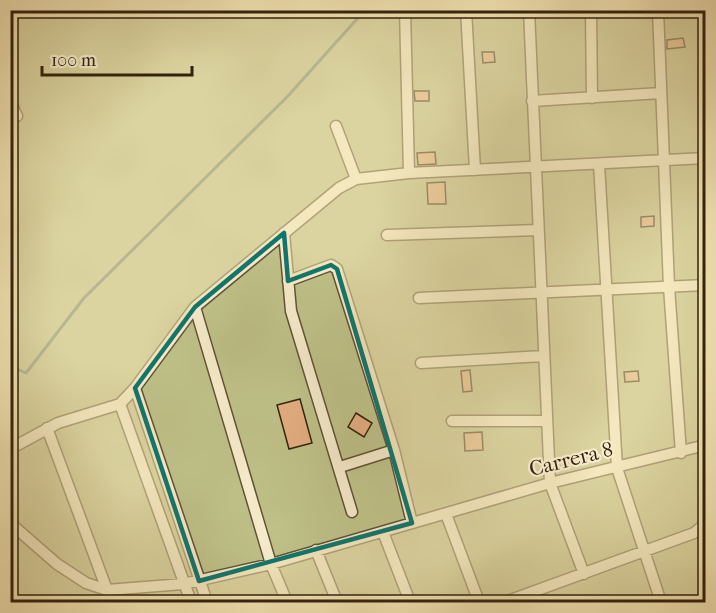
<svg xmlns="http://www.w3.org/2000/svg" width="716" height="613" font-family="'IM FELL French Canon',serif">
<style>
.green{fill:#bfc289;stroke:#78724b;stroke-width:1.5}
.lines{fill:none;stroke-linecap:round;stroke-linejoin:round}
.stream{stroke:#71806f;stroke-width:3}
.building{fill:#e4af82;stroke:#32220d;stroke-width:1.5}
.minor-casing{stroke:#625236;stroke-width:13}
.minor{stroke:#f7edcd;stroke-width:10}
.marked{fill:none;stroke:#0f766e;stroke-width:4.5;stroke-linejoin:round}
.labels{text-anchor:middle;stroke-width:4.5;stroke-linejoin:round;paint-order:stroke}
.street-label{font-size:21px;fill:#32220d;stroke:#f7edcd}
</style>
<rect width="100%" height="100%" fill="#f2e3b2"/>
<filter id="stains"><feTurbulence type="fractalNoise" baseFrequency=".00333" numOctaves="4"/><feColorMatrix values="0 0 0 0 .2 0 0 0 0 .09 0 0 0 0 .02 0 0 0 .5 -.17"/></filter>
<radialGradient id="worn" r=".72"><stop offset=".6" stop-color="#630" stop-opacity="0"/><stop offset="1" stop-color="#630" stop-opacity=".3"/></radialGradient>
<!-- green -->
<path class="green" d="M 10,11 L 705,11 L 705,602 L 11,602 Z"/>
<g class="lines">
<!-- stream -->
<path class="stream" d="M 10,366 L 26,373 L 84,298 L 287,97 L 365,10"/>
</g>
<!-- building -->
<path class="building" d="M 683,38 L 685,47 L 667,49 L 667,40 Z
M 482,52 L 494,52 L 495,62 L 483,63 Z
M 414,91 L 429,91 L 429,101 L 415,101 Z
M 435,152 L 436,164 L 418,165 L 417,153 Z
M 445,182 L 446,204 L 428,204 L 427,183 Z
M 654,216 L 654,226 L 641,227 L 641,217 Z
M 470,370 L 472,391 L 463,392 L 461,371 Z
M 638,371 L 639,381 L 625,382 L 624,372 Z
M 300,399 L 312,443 L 289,449 L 277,405 Z
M 356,413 L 372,423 L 364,437 L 348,427 Z
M 482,432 L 483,450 L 465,451 L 464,433 Z"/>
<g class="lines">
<!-- minor casing -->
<g class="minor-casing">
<path id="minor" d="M 405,10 L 409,173
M 466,10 L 475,170
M 529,10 L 550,483 L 584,574
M 591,10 L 592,98
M 658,10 L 669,287 L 681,453
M 10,101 L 17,116
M 532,101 L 661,93
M 336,126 L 356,179
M 599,164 L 617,468 L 661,602
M 284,233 L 291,311 L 352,512
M 387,235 L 538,230
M 288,281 L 331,265 L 337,269 L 394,450 L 412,523
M 419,298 L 706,285
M 195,307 L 271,564 L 287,602
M 421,363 L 544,356
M 135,388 L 207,602
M 120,404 L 191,602
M 452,421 L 547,421
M 47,428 L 107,590
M 10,449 L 58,423 L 120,404 L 135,388 L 195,307 L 339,188 L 356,179 L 409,173 L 706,158
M 340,467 L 394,450
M 446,514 L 479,602
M 10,523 L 57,564 L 86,583 L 107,590 L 183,584 L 271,564 L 550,483 L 706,445
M 383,532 L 410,602
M 316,550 L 337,602
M 505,602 L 694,533 L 706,523"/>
</g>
<!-- minor -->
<use href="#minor" class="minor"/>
</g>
<!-- marked area -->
<path d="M0 0H716V613H0ZM 284,233 L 288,281 L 331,265 L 337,269 L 412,523 L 199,581 L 135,388 L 195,307 Z" fill="#f2e3b2" fill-opacity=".55" fill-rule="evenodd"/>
<path class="marked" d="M 284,233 L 288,281 L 331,265 L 337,269 L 412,523 L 199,581 L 135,388 L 195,307 Z"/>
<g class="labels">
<!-- street labels -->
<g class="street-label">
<text transform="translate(571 459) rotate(-14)" y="7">Carrera 8</text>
</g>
</g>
<!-- margin -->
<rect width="716" height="613" fill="none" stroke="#f2e3b2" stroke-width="36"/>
<rect x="12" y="12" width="692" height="589" fill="none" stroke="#32220d" stroke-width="3"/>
<rect x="18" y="18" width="680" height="577" fill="none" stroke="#32220d" stroke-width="1.5"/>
<!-- scale -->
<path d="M42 66v9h150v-9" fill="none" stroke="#32220d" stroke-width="3"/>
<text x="51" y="66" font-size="18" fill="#32220d" stroke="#f7edcd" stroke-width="4.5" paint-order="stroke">100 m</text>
<rect width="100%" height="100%" filter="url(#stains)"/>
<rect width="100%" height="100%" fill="url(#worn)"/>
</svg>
